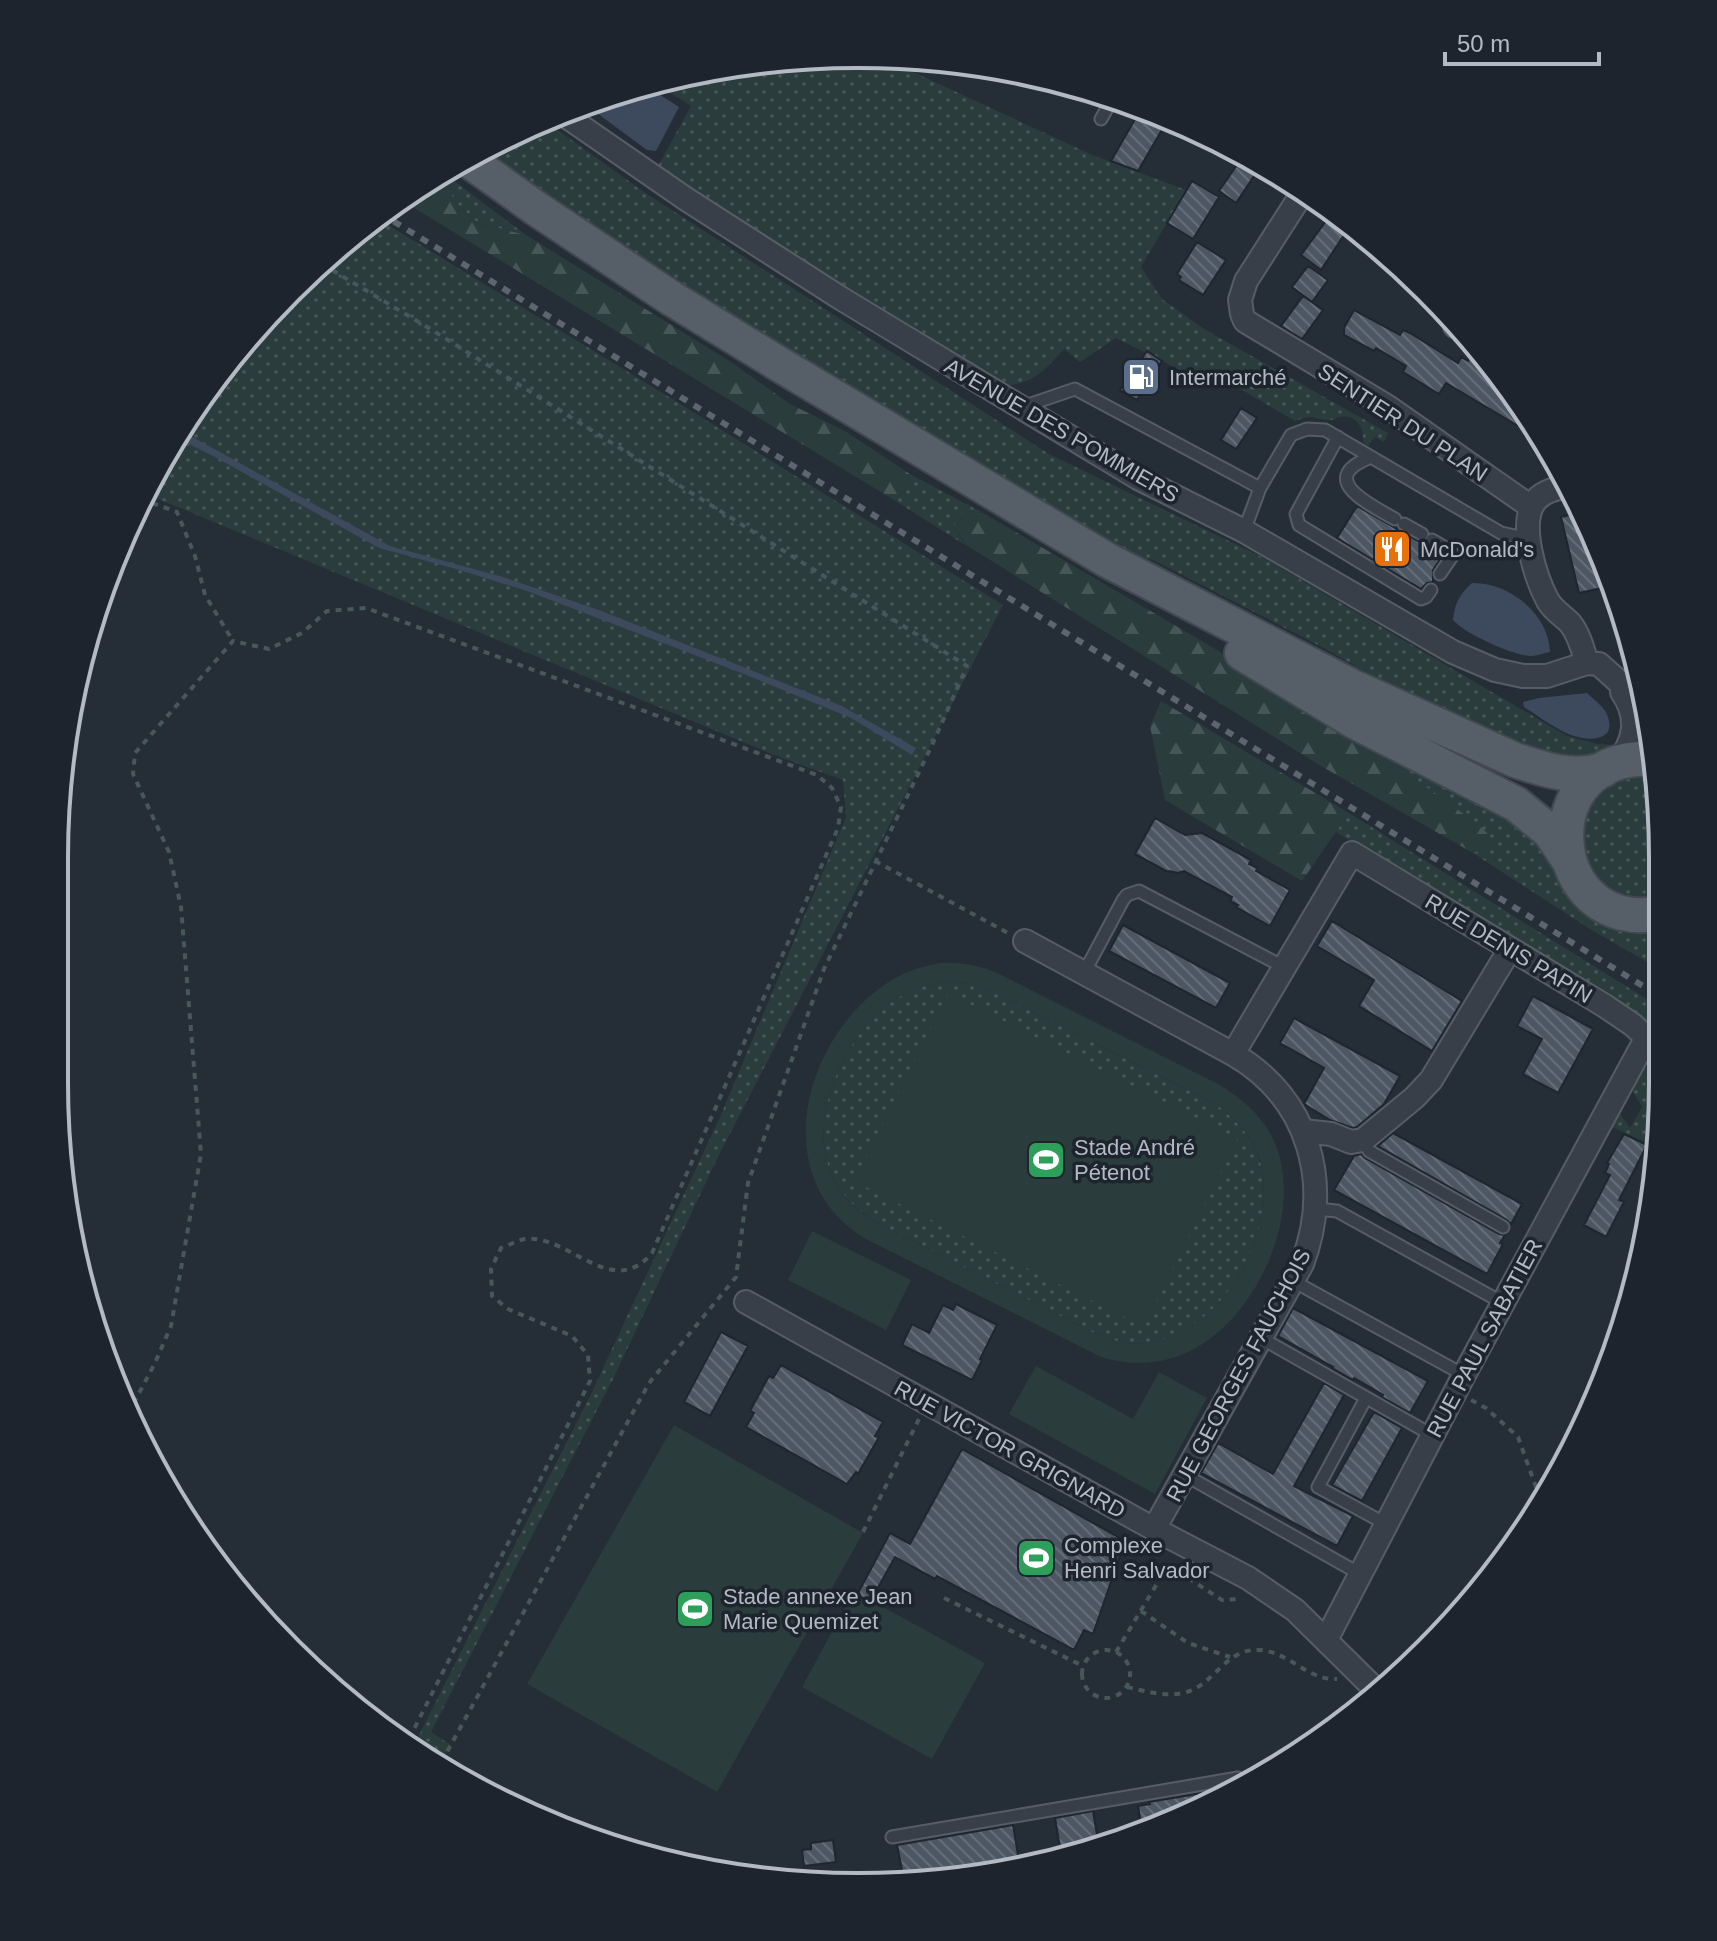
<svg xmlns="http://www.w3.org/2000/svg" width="1717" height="1941" font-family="Helvetica,sans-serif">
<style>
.grass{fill:url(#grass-dots)}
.forest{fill:url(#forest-firs)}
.pitch{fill:#2b3c3c;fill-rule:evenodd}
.water{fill:#3d4a5e}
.building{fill:url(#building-back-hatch);stroke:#1f262f;stroke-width:2}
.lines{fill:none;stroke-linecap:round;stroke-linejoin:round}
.service-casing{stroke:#565d66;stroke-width:15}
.minor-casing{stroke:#565d66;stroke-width:26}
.primary-casing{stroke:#414851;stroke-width:38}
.path{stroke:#48585a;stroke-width:4;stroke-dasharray:6 6;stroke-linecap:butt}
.service{stroke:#383f48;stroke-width:11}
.minor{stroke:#383f48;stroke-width:22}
.primary{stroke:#565e68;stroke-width:34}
.rail{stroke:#5d6571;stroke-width:6;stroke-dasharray:8 8;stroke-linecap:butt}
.labels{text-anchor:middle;stroke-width:7;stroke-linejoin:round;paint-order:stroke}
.poi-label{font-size:22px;fill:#b3bac4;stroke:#1d242d;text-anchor:start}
.street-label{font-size:22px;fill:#b3bac4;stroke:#1d242d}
.rim{fill:none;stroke:#b3bac4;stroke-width:4}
</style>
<defs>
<pattern id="grass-dots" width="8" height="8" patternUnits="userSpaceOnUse" patternTransform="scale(2)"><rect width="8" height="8" fill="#2b3c3c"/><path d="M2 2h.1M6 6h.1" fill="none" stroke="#475657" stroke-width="1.8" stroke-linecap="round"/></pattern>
<pattern id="forest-firs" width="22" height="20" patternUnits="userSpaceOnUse" patternTransform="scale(2)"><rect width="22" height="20" fill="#2b3c3c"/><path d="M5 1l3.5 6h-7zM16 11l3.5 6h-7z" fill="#475657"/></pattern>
<pattern id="building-back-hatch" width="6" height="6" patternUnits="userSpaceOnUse" patternTransform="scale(2)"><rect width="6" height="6" fill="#4d5763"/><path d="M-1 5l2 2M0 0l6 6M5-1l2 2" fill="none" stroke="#646d78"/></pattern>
</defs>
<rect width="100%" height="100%" fill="#252d37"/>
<!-- grass -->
<path class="grass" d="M 805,56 L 883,58 L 1090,154 L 1186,190 L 1141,267 L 1162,299 L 1204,329 L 1388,433 L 1384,442 L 1375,437 L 1368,446 L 1363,442 C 1365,429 1356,414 1340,417 C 1336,418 1332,421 1328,420 C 1311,419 1315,413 1295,421 L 1210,371 L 1194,380 L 1147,351 L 1146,353 L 1116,338 L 1080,362 L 1064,349 C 1045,370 1032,386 1002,385 L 657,168 L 691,106 L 652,81 Z
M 545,121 L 644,192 L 1049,454 L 1262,557 L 1567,736 L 1598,744 L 1614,745 L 1605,753 L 1580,763 L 1466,728 L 1320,646 L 1153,560 L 1129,555 L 597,237 L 478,152 L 502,137 Z
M 449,177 L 526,235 L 478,223 L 453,200 Z
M 375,217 L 669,397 L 1003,605 L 717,1159 L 613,1379 L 431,1732 L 451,1745 L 441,1763 L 413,1747 L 591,1394 L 720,1117 L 846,817 L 843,780 L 774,755 L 144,493 L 162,456 L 254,328 Z
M 910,474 L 983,513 L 967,511 L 955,528 L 965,545 L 894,500 L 909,487 Z
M 1386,759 L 1434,774 L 1545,839 C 1552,858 1557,881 1570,898 C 1593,927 1626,934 1661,931 L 1661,970 L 1590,929 L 1473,853 L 1486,848 Z
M 1638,777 L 1657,778 L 1661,806 L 1661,894 C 1578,917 1551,791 1638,777 Z
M 1349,813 L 1661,1008 L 1661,1039 L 1625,1008 L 1336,832 Z
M 952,982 L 971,984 L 994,992 L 1217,1105 C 1235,1119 1251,1135 1259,1158 C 1282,1229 1223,1334 1146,1343 C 1129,1345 1114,1341 1098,1335 L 877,1223 C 856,1209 838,1193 829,1169 C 808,1107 852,1018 910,991 C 924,985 937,983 952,982 Z
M 1651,1066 L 1661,1067 L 1661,1122 L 1645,1142 L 1612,1127 L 1618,1111 L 1630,1128 L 1642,1107 L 1630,1087 L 1640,1071 Z"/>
<!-- forest -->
<path class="forest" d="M 444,173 L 449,177 L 453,200 L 478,223 L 526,235 L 731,362 L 790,404 L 845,431 L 910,474 L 909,487 L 894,500 L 401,200 Z
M 967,511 L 983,513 L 1270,681 L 1407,773 L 1479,825 L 1490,836 L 1486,848 L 1473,853 L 1321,766 L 966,545 L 955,528 L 955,517 Z
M 1161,701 L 1349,813 L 1302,881 L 1165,800 L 1150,726 Z"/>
<!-- pitch -->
<path class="pitch" d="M 940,963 C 961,962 980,965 999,974 L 1222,1086 C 1241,1099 1258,1112 1270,1133 C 1310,1205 1258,1321 1186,1353 C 1159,1365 1129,1366 1101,1357 L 864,1238 C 762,1175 807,1025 899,976 C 912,969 926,966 940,963 ZM 952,982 L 971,984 L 994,992 L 1217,1105 C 1235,1119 1251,1135 1259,1157 C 1282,1229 1223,1334 1146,1343 C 1129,1345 1114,1341 1098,1335 L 877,1223 C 856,1210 838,1193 829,1169 C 808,1107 852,1018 910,991 C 924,985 937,983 952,982 Z
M 948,993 L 1238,1139 L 1144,1327 L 854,1181 Z
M 812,1231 L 911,1280 L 886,1330 L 788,1280 Z
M 1036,1366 L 1133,1419 L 1159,1372 L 1207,1398 L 1155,1494 L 1009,1414 Z
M 674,1425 L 863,1533 L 717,1792 L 527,1684 Z
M 854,1591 L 985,1663 L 932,1759 L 802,1687 Z"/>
<!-- water -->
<path class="water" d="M 643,84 L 679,107 L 656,151 L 647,150 L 586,105 Z
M 180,430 L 390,546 L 503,577 L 599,610 L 842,706 L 916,748 L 912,755 L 851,718 L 744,674 L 527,591 L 456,569 L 379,548 L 215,457 L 175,437 Z
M 1472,583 C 1509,582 1549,614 1550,652 C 1544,653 1537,656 1531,656 C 1513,656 1464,633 1453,620 C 1455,603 1459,595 1472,583 Z
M 1587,693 C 1594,700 1605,707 1608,717 C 1616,741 1590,741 1574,736 C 1556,730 1540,717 1524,707 L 1523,702 L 1539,698 Z"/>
<!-- building -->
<path class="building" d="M 1138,114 L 1163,128 L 1138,171 L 1111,161 Z
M 1239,162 L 1256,173 L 1236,203 L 1219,191 Z
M 1192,181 L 1219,197 L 1193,239 L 1167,223 Z
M 1332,213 L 1350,226 L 1321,270 L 1301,255 Z
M 1197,242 L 1226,260 L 1203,295 L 1179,280 L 1181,277 L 1177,274 Z
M 1308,266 L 1328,280 L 1312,302 L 1292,287 Z
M 1303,296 L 1323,310 L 1302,339 L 1281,326 Z
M 1354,310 L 1400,335 L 1403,330 L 1410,333 L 1458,363 L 1461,357 L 1468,361 L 1472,355 L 1498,371 L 1540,439 L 1446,383 L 1439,394 L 1403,372 L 1406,366 L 1376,348 L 1374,351 L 1344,335 L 1344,328 Z
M 1147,351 L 1162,361 L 1137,400 L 1120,390 Z
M 1241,408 L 1257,418 L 1236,449 L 1221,440 Z
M 1357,506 L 1418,541 L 1424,542 L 1428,547 L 1442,556 L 1433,570 L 1433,582 L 1427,583 L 1421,589 L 1337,538 Z
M 1583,512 L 1611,586 L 1579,593 L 1561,517 Z
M 1155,818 L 1185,835 L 1202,833 L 1251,860 L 1249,864 L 1258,868 L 1256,871 L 1290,890 L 1270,926 L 1236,907 L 1238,905 L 1230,901 L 1232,897 L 1184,871 L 1178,873 L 1169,871 L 1168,872 L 1135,854 Z
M 1332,921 L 1462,1001 L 1432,1051 L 1359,1006 L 1374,980 L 1317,946 Z
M 1123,925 L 1230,983 L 1216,1008 L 1109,951 Z
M 1533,996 L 1593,1029 L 1558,1093 L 1523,1074 L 1542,1039 L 1517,1026 Z
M 1294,1018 L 1400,1076 L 1384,1104 L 1357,1127 L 1353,1128 L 1330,1120 L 1304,1104 L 1324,1068 L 1280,1043 Z
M 1393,1133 L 1522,1204 L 1511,1224 L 1507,1220 L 1378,1146 Z
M 1624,1134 L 1647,1145 L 1619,1200 L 1624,1202 L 1606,1237 L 1584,1225 L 1610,1175 L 1605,1173 L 1609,1164 L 1607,1163 Z
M 1361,1154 L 1365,1158 L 1499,1234 L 1505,1235 L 1500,1243 L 1503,1244 L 1487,1274 L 1334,1190 L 1354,1156 Z
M 956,1304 L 997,1325 L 980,1359 L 982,1360 L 972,1380 L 902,1345 L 912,1324 L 929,1333 L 943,1305 L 953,1310 Z
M 1293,1308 L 1428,1381 L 1410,1413 L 1382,1397 L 1383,1395 L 1354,1378 L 1353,1380 L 1332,1368 L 1333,1367 L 1278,1336 Z
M 721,1332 L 748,1346 L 710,1416 L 684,1402 Z
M 781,1365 L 883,1422 L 875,1436 L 879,1437 L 858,1474 L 856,1472 L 847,1484 L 746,1427 L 754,1413 L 750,1411 L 769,1376 L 773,1378 Z
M 1324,1383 L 1344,1395 L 1294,1486 L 1353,1516 L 1337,1546 L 1201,1473 L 1218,1443 L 1273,1474 Z
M 1374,1412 L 1402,1428 L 1362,1501 L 1332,1485 Z
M 962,1449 L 1125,1541 L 1093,1634 L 1084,1630 L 1074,1650 L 937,1576 L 935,1579 L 895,1557 L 870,1602 L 857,1595 L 890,1533 L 910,1544 Z
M 1220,1790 L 1222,1799 L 1215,1804 L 1153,1827 L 1152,1823 L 1141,1824 L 1138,1806 L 1150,1804 L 1149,1802 Z
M 1093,1811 L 1099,1847 L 1062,1860 L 1055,1818 Z
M 1013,1825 L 1020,1867 L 905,1885 L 897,1845 Z
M 833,1840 L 836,1862 L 804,1866 L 802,1850 L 811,1849 L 811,1843 Z"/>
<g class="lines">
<!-- service casing -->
<g class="service-casing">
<path id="service" d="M 1101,119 L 1114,96
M 1022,407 L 1075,389 L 1260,488 L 1291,435 L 1307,429 L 1325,430 L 1501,533 L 1529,539
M 1338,437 L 1296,514 L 1299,525 L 1421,599 L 1426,597 L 1431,590
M 1371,457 C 1314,479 1371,505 1395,519
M 1404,524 L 1422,534
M 1244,531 L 1260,488
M 1432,540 L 1451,551 L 1453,555 L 1440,574
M 1084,973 L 1123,900 L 1127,895 L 1139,891 L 1284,967
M 1363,1140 L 1369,1151 L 1503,1227
M 1316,1209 L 1337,1211 L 1503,1303
M 1293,1281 L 1464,1375
M 1261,1338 L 1432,1435
M 1366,1398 L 1318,1487 L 1386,1524
M 1185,1475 L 1360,1574
M 892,1837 L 1238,1778 L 1239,1787"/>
</g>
<!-- minor casing -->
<g class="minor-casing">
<path id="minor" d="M 563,114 L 686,199 L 842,299 L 1138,478 L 1244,531 L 1453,652 L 1495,670 L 1523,676 L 1547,676 L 1587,663 L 1599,664 L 1640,701 L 1645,709
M 1303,192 L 1246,281 L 1240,300 L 1242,314 L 1245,321 L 1388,407 L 1531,507
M 1455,326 L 1457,326
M 1569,486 C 1557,488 1544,491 1536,500 C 1517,522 1536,579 1548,601 C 1554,611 1562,615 1570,623 C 1579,634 1583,650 1587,663
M 1616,764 C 1636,741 1639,717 1622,692
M 1025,941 L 1233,1054 C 1309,1098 1333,1183 1302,1264 L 1154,1529
M 1233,1054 L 1352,853 L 1605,1006 L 1633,1025 L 1661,1051
M 1303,1131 L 1331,1134 L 1351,1142 L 1363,1140 L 1414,1098 L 1431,1080 L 1510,949
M 746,1302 L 1154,1529 L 1248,1578 L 1295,1610 L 1380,1694
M 1326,1640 L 1464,1375 L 1647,1037"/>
</g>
<!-- primary casing -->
<g class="primary-casing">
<path id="primary" d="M 467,159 L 537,209 L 671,298 L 779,364 L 1107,560 L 1353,687 L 1515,760 C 1545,770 1572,779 1603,770
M 1242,653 L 1354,721 L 1516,804 L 1550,832 L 1568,859
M 1654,759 C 1529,750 1543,937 1661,913"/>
</g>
<!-- path -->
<path class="path" d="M 322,264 L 432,330 L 967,666 L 933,743 L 824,969 L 748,1183 L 736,1277 L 649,1383 L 441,1763
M 141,499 L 177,512 L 195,556 L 205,595 L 233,641
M 875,861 L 1008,933
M 1471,1400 L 1486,1408 L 1518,1437 L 1541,1501
M 128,1414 L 155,1363 L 171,1326 L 201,1154 L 181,907 L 169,852 L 133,774 L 135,753 L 233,641 L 269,649 L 302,633 L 327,611 L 366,608 L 817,775 L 832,788 L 841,807 L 838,828 L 652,1253 C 612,1301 569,1234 525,1239 C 517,1240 508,1246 501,1248 L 491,1269 L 492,1296 L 508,1309 L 572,1336 L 588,1355 L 590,1381 L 407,1743
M 863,1532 L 919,1419
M 1168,1565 L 1222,1600 L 1239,1599
M 944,1598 L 1083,1666
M 1141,1611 L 1188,1643 L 1230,1657
M1082 1674a24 24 0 1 1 48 0a24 24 0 1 1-48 0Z
M 1116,1652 L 1170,1562
M 1127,1687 C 1145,1691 1164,1697 1183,1693 C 1213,1687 1224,1650 1256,1650 C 1287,1649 1307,1681 1337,1679"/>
<!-- service -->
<use href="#service" class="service"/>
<!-- minor -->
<use href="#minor" class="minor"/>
<!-- primary -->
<use href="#primary" class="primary"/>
<!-- rail -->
<path class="rail" d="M 380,213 L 1661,997"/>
</g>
<!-- icons -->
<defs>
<g id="fuel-square" transform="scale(2)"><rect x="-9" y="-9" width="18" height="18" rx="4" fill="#5c6f8a" stroke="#1d242d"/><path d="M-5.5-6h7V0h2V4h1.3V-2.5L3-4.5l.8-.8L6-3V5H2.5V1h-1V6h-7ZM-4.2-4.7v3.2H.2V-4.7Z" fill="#fff"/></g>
<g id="restaurant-square" transform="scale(2)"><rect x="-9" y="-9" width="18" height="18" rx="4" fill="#e8710a" stroke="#1d242d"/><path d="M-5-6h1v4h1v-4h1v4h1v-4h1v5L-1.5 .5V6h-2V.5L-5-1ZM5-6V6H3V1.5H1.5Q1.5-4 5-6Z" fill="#fff"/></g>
<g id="stadium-square" transform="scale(2)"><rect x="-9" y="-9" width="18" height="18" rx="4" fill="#2e9e5b" stroke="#1d242d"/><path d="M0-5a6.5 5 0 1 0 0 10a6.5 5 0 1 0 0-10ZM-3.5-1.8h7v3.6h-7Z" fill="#fff"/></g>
</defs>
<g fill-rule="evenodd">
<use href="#fuel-square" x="1141" y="377"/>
<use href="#restaurant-square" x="1392" y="549"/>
<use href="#stadium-square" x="1046" y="1160"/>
<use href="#stadium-square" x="1036" y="1558"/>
<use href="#stadium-square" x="695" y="1609"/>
</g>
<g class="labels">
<!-- poi labels -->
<g class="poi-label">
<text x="1169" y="385">Intermarché</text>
<text x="1420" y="557">McDonald's</text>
<text x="1074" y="1155">Stade André<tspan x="1074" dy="25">Pétenot</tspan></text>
<text x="1064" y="1553">Complexe<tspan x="1064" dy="25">Henri Salvador</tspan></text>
<text x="723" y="1604">Stade annexe Jean<tspan x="723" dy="25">Marie Quemizet</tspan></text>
</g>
<!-- street labels -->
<g class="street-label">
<text transform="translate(1403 422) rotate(33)" y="8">SENTIER DU PLAN</text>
<text transform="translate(1062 430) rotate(30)" y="8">AVENUE DES POMMIERS</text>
<text transform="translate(1509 948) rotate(31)" y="8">RUE DENIS PAPIN</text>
<text transform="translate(1484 1338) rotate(-62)" y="8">RUE PAUL SABATIER</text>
<text transform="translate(1238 1375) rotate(-62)" y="8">RUE GEORGES FAUCHOIS</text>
<text transform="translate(1010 1449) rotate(29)" y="8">RUE VICTOR GRIGNARD</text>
</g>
</g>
<!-- crop -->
<path d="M0 0H1717V1941H0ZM858 68H859A790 790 0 0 1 1649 858V1083A790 790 0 0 1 859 1873H858A790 790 0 0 1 68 1083V858A790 790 0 0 1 858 68Z" fill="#1d242d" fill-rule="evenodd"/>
<path class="rim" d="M858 68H859A790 790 0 0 1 1649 858V1083A790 790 0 0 1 859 1873H858A790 790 0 0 1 68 1083V858A790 790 0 0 1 858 68Z"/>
<!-- scale -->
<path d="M1445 52v12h154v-12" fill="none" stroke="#b3bac4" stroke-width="4"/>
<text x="1457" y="52" font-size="24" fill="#b3bac4" stroke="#1d242d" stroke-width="6" paint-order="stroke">50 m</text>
</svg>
